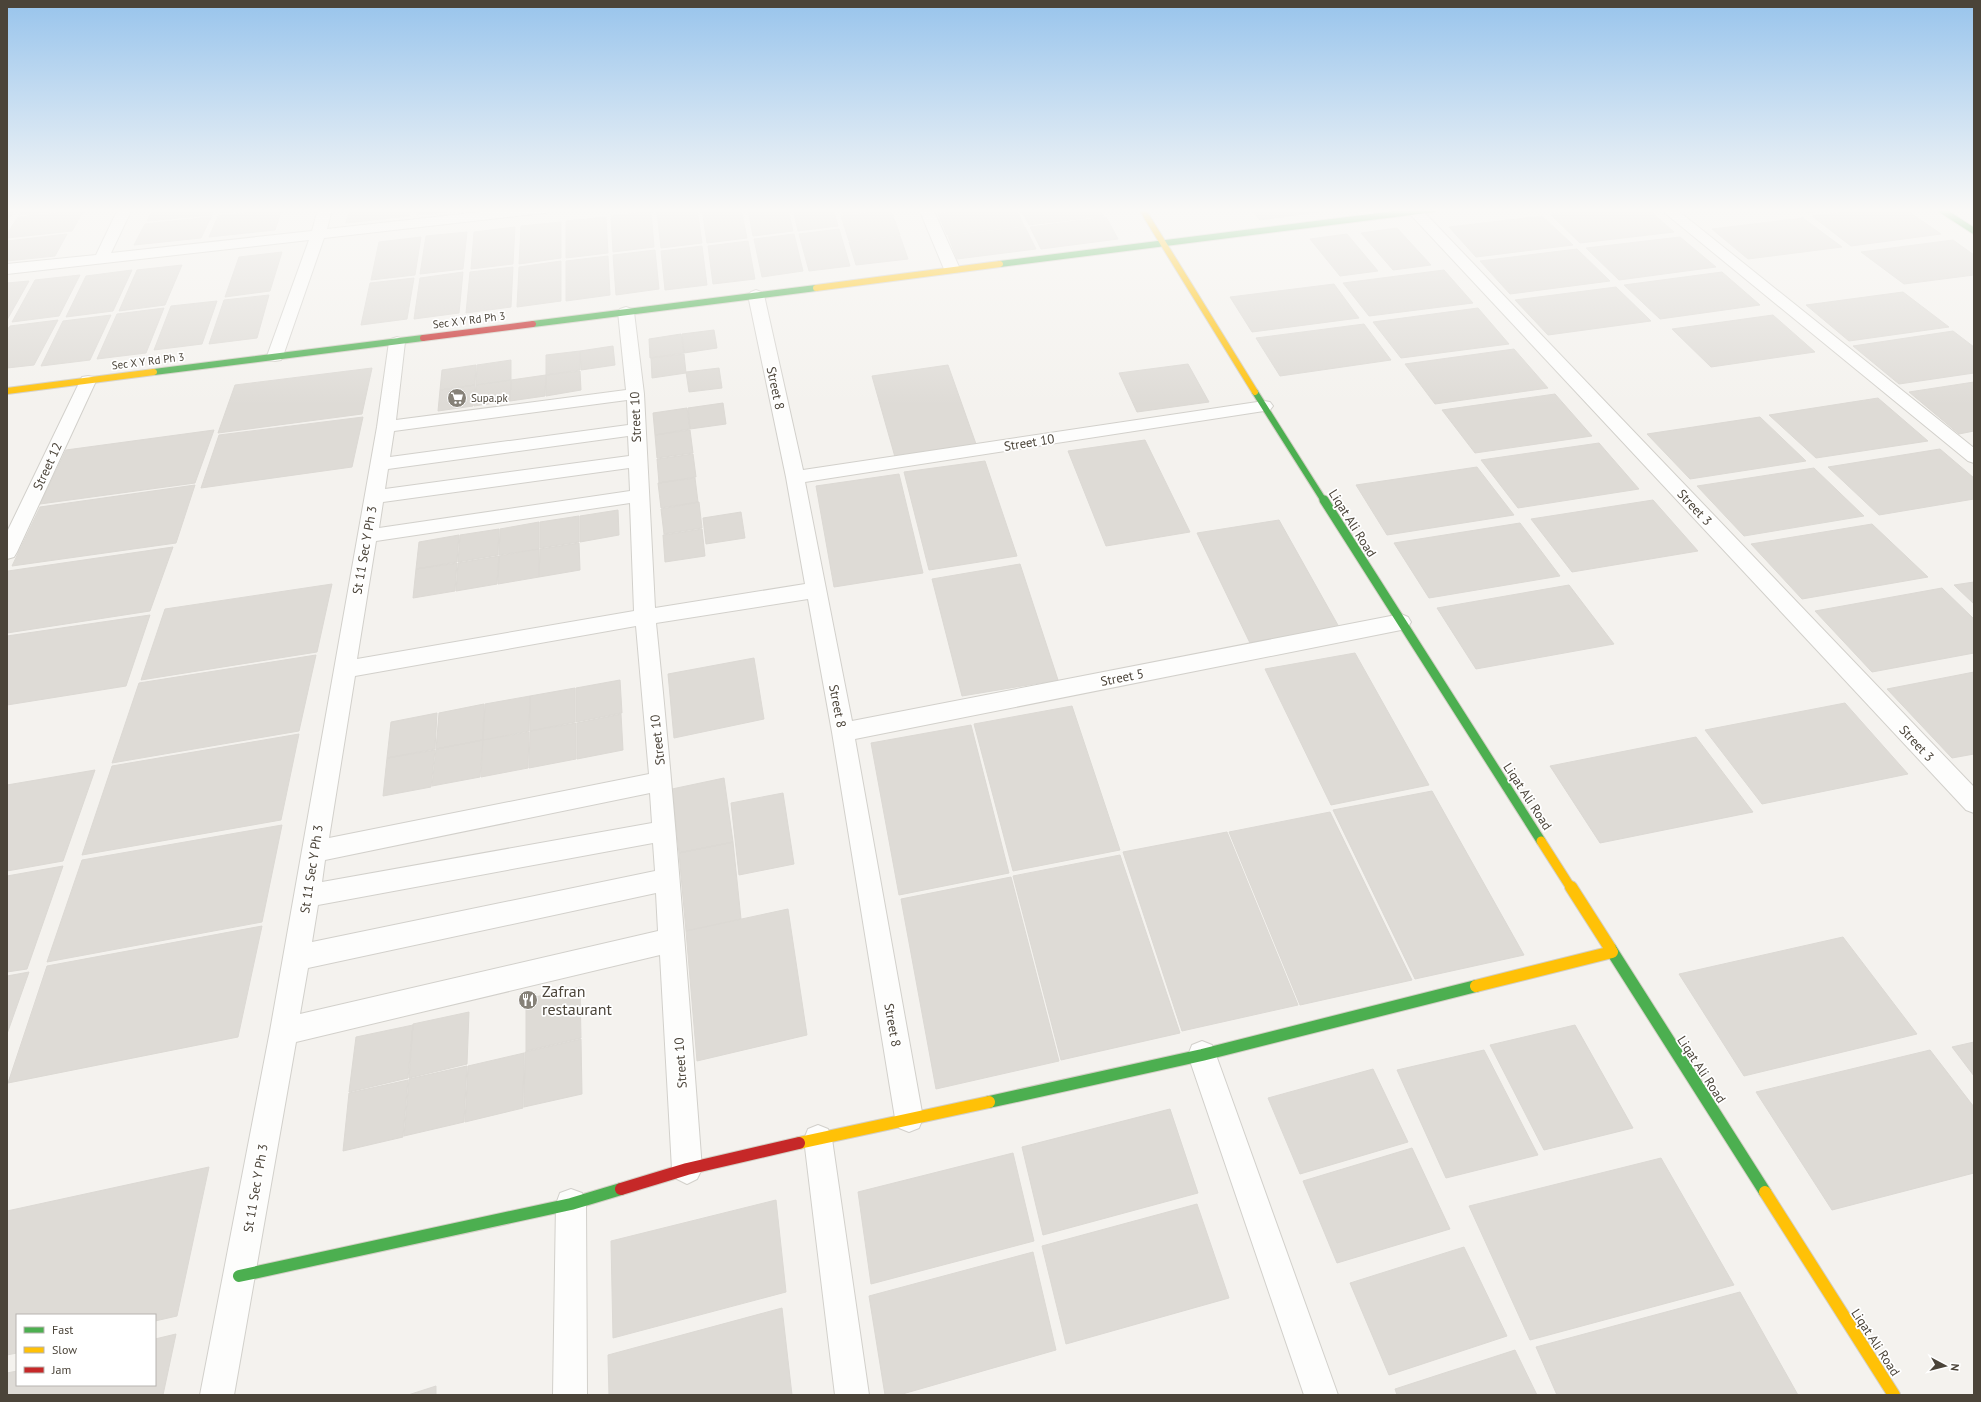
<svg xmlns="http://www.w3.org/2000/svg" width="1981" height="1402" font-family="'PT Sans',sans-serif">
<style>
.building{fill:#dedbd6;stroke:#dcd9d4}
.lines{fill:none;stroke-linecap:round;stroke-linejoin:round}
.street-casing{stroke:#d2d0cb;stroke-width:2}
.fast-far2-casing{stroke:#d3cfc5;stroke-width:8}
.fast-far1-casing{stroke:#d3cfc5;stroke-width:11}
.fast-casing{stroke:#d3cfc5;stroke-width:14}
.slow-far2-casing{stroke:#d3cfc5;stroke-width:8}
.slow-far1-casing{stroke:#d3cfc5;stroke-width:11}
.slow-casing{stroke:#d3cfc5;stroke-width:14}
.jam-far1-casing{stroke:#d3cfc5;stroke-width:8}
.jam-casing{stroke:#d3cfc5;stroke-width:14}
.street{fill:#fdfdfc;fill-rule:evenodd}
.fast-far2{stroke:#4caf50;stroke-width:6}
.fast-far1{stroke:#4caf50;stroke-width:9}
.fast{stroke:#4caf50;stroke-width:12}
.slow-far2{stroke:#ffc107;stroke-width:6}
.slow-far1{stroke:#ffc107;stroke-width:9}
.slow{stroke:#ffc107;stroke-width:12}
.jam-far1{stroke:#c62828;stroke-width:6}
.jam{stroke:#c62828;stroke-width:12}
.labels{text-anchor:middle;stroke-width:3.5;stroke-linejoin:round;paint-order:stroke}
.far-street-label{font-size:11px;fill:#4b4439;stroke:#fff}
.far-poi-label{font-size:11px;fill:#4b4439;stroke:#fff;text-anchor:start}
.street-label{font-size:13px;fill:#4b4439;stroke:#fff}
.near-poi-label{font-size:16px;fill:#4b4439;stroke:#fff;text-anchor:start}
</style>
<rect width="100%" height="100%" fill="#f4f2ee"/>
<!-- building -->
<path class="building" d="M 7,209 L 15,209 L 10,217 L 7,217 Z
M 23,209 L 79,209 L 19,215 Z
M 153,209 L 214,209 L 212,215 L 147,221 Z
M 223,209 L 259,209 L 222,213 Z
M 282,209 L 275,230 L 209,237 L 218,216 Z
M 350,209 L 411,209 L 409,216 L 346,223 Z
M 418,209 L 476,209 L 416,215 Z
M 686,209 L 697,209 L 702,243 L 661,248 L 657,212 Z
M 702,209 L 741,209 L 747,238 L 707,243 Z
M 748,209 L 788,209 L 793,231 L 753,236 Z
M 793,209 L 833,209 L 838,226 L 798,231 Z
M 841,209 L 887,209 L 843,214 Z
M 937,209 L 967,209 L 938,212 Z
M 977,209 L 1016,209 L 1024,226 L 947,235 L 938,214 Z
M 1021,209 L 1100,209 L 1104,216 L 1029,225 Z
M 1251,209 L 1331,209 L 1332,210 L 1260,220 Z
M 1594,209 L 1648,209 L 1674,232 L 1580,243 L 1550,214 Z
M 1804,209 L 1837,209 L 1809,213 Z
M 1873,209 L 1905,209 L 1941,234 L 1851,246 L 1812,216 Z
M 84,210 L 72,231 L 7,238 L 7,234 L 18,217 Z
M 891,210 L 900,235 L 849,241 L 841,216 Z
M 651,211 L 654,247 L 613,252 L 611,216 Z
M 1542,216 L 1573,245 L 1476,257 L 1449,227 Z
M 211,217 L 201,238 L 134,245 L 145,224 Z
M 606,217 L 608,253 L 566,258 L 566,221 Z
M 1106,217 L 1118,239 L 1041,249 L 1030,227 Z
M 1803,218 L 1842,247 L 1748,259 L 1712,229 Z
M 561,222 L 561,258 L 519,264 L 521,226 Z
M 515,227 L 513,264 L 471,269 L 474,232 Z
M 1025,227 L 1036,249 L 957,259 L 948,236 Z
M 1397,228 L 1431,265 L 1393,270 L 1361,233 Z
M 839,229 L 850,266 L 809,271 L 799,234 Z
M 467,232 L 463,269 L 420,274 L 426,236 Z
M 67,234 L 55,256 L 7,261 L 7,241 Z
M 794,234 L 803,271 L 762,277 L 754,239 Z
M 1347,234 L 1378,271 L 1340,276 L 1310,239 Z
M 900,236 L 908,259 L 856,265 L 849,242 Z
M 421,237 L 415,275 L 371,280 L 379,242 Z
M 1680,237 L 1716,267 L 1619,280 L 1586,248 Z
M 1953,240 L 1974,255 L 1974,275 L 1904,284 L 1861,252 Z
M 748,241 L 755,279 L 713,284 L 708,246 Z
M 702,246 L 707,285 L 665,290 L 661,251 Z
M 1577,249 L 1610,281 L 1510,294 L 1480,261 Z
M 655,250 L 659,289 L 616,295 L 613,255 Z
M 282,252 L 270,291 L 225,297 L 239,257 Z
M 608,256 L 610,295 L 566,301 L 566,261 Z
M 561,261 L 561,301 L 517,307 L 519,267 Z
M 182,265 L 165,305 L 119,311 L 137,270 Z
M 513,267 L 511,307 L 466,313 L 470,272 Z
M 132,270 L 113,311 L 66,317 L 86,276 Z
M 1444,270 L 1473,303 L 1369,316 L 1343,283 Z
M 463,272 L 459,313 L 414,319 L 420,278 Z
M 1722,272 L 1760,305 L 1660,319 L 1624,285 Z
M 80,275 L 59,316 L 12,322 L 35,280 Z
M 414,278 L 407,319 L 361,325 L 370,283 Z
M 29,281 L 7,320 L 7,283 Z
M 1334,284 L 1359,318 L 1252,332 L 1230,297 Z
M 1616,287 L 1651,321 L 1548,335 L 1515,300 Z
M 1903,292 L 1949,327 L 1849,341 L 1806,305 Z
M 269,295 L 257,338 L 209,344 L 224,300 Z
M 217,301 L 202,344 L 154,350 L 171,306 Z
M 164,308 L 146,353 L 97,359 L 117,314 Z
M 1478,308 L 1509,344 L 1401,358 L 1373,322 Z
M 111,315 L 90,360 L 41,366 L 63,321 Z
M 1773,315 L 1815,352 L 1711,367 L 1672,329 Z
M 58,320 L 34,365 L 7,368 L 7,330 L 10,326 Z
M 1364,324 L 1391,360 L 1280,376 L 1256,338 Z
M 714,330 L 717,348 L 684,353 L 682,334 Z
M 1953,331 L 1974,347 L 1974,373 L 1899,384 L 1853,346 Z
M 681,334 L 684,353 L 650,358 L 649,339 Z
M 613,346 L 615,365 L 581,370 L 580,351 Z
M 1514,349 L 1548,388 L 1435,404 L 1405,364 Z
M 580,351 L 580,370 L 546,375 L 546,355 Z
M 684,354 L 686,373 L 652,378 L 651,358 Z
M 511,360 L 511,380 L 476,385 L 477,365 Z
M 1188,364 L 1209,402 L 1137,412 L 1119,373 Z
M 476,365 L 475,385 L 440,390 L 442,370 Z
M 948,365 L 976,444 L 895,457 L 872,376 Z
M 372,368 L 362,414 L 218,433 L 235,385 Z
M 719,368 L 722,388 L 689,392 L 686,372 Z
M 580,371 L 581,390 L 546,396 L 546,375 Z
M 546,375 L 545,396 L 510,401 L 511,380 Z
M 511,380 L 510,401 L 474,406 L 476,385 Z
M 1974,382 L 1974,431 L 1959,434 L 1909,392 Z
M 475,385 L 473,406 L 438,411 L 440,390 Z
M 1555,394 L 1592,436 L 1475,453 L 1442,410 Z
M 1878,398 L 1928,441 L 1816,458 L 1769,415 Z
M 723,403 L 726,424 L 690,429 L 688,408 Z
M 687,408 L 690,429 L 655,435 L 653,413 Z
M 363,417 L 352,467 L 201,488 L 219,435 Z
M 1760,417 L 1806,461 L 1690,479 L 1647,434 Z
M 214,430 L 195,483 L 40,504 L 66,450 Z
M 690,430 L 693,453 L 657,458 L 655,435 Z
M 1145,440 L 1190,532 L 1106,546 L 1068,451 Z
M 1599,443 L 1639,489 L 1518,508 L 1481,460 Z
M 1940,449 L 1974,478 L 1974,499 L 1879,515 L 1828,467 Z
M 693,454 L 696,477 L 659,483 L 657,459 Z
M 985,461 L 1017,556 L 929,570 L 904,472 Z
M 1477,467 L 1514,515 L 1387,535 L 1356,485 Z
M 1814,468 L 1864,516 L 1744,536 L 1697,486 Z
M 899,474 L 923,573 L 834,587 L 816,486 Z
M 695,478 L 698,502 L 661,508 L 658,483 Z
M 195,485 L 176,543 L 12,566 L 40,507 Z
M 1653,500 L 1698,551 L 1572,572 L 1531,519 Z
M 699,502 L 702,528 L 664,534 L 661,509 Z
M 618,510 L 619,535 L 580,542 L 580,516 Z
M 741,512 L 745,538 L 706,544 L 703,518 Z
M 579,516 L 579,542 L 540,548 L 540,522 Z
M 1279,520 L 1339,627 L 1250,643 L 1197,533 Z
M 539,522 L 539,549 L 499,555 L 500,529 Z
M 1520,523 L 1560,576 L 1429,598 L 1394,543 Z
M 1872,524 L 1928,577 L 1802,599 L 1751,544 Z
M 499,529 L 498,555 L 458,562 L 460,535 Z
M 702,529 L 705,556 L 665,562 L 663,535 Z
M 459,535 L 457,562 L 416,569 L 419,542 Z
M 579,543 L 580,570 L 539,577 L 540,549 Z
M 173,547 L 150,611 L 7,633 L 8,571 Z
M 539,549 L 539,577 L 498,584 L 499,556 Z
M 499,556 L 497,584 L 456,591 L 458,563 Z
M 457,563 L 455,591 L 413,598 L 416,569 Z
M 1020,564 L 1058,680 L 962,696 L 932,579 Z
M 1974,582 L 1974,604 L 1954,585 Z
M 332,584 L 317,652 L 141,680 L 165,609 Z
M 1569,585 L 1614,644 L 1476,669 L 1437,608 Z
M 1942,588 L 1974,619 L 1974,653 L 1872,672 L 1815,611 Z
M 150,615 L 126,686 L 7,705 L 7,636 Z
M 1355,653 L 1429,785 L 1331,805 L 1265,669 Z
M 316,655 L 299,731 L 112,763 L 139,683 Z
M 754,658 L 764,719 L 674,738 L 668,674 Z
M 1974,672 L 1974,754 L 1952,758 L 1887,689 Z
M 620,680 L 622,713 L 576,722 L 576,688 Z
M 575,688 L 575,722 L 530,731 L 530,696 Z
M 530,696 L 529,731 L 483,740 L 485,704 Z
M 1845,703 L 1908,774 L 1762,804 L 1705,730 Z
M 484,704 L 483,740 L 436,749 L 439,713 Z
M 1072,706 L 1120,850 L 1013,871 L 974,724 Z
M 437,713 L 435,749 L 387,758 L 391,722 Z
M 621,714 L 623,750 L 577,759 L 577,723 Z
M 576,723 L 576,759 L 529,768 L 530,731 Z
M 971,725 L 1009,873 L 899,895 L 871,743 Z
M 529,732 L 528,768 L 481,777 L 483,740 Z
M 299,734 L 281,820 L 82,855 L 112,766 Z
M 1696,737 L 1753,812 L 1600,843 L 1550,766 Z
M 483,740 L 480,777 L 432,786 L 436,749 Z
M 435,750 L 431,787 L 383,796 L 387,758 Z
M 95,770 L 63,861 L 7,871 L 7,785 Z
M 724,778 L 733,842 L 679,853 L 672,789 Z
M 1432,791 L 1524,955 L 1415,979 L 1333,810 Z
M 783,793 L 794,864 L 739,875 L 731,803 Z
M 1330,812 L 1412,980 L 1300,1005 L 1229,832 Z
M 282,825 L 262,922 L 47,962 L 82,860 Z
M 1227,832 L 1298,1005 L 1182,1031 L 1123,852 Z
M 733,842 L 741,919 L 686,931 L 679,853 Z
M 1120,855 L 1180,1033 L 1061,1060 L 1013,876 Z
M 63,866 L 27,969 L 7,972 L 7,876 Z
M 1011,877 L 1059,1061 L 936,1089 L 901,899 Z
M 788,909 L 807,1035 L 697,1061 L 686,931 Z
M 262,926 L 238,1037 L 8,1083 L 47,966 Z
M 1843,937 L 1917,1034 L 1744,1076 L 1679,974 Z
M 29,972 L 7,1034 L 7,976 Z
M 580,987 L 581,1038 L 526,1051 L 526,999 Z
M 469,1012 L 467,1064 L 409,1078 L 413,1024 Z
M 413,1025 L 408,1078 L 349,1092 L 356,1037 Z
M 1575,1025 L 1633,1128 L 1544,1150 L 1490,1045 Z
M 581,1039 L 582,1094 L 524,1107 L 525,1052 Z
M 1974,1042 L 1974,1076 L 1952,1047 Z
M 1484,1050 L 1538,1155 L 1446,1178 L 1397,1070 Z
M 1930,1050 L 1974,1107 L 1974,1173 L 1832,1210 L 1756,1092 Z
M 524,1053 L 523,1108 L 465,1122 L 468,1066 Z
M 467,1066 L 464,1122 L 404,1136 L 409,1079 Z
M 1373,1069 L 1408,1142 L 1300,1174 L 1268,1098 Z
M 408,1080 L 403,1137 L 343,1151 L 349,1093 Z
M 1170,1109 L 1198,1193 L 1043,1235 L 1022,1147 Z
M 1412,1148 L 1450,1229 L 1337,1263 L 1303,1181 Z
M 1013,1153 L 1034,1241 L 871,1284 L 858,1192 Z
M 1661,1158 L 1734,1285 L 1530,1340 L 1469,1206 Z
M 209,1167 L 177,1316 L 155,1321 L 155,1315 L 17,1315 L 17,1353 L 7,1355 L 7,1211 Z
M 776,1200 L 786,1292 L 613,1338 L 611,1241 Z
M 1197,1204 L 1229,1298 L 1066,1344 L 1042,1246 Z
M 1464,1247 L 1507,1336 L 1389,1375 L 1350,1283 Z
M 1033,1252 L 1056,1350 L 899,1395 L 885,1395 L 869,1296 Z
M 1740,1292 L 1798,1395 L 1557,1395 L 1536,1347 Z
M 782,1308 L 792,1395 L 609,1395 L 608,1355 Z
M 176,1334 L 163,1395 L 7,1395 L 7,1373 L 17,1371 L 17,1385 L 155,1385 L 155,1339 Z
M 1515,1350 L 1537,1395 L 1397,1395 L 1395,1389 Z
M 436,1386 L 436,1395 L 408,1395 Z"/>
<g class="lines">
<!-- street casing -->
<g class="street-casing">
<path id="street" d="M 118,209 L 132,209 L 111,253 L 312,231 L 318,209 L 332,209 L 327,229 L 507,209 L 551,209 L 549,212 L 544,213 L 324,238 L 283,356 L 281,360 L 275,361 L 269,360 L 267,356 L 309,240 L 7,274 L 7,264 L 96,255 Z
M 919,209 L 933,209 L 960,269 L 957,272 L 947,272 L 944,269 Z
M 1355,209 L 1370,209 L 1376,217 L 1374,220 L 1364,220 Z
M 1409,209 L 1421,209 L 1974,787 L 1974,813 L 1966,810 L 1410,214 L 1408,211 Z
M 1660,209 L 1676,209 L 1974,448 L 1974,463 L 1968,461 Z
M 756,290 L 761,292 L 764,295 L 803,470 L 1264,401 L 1270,402 L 1273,406 L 1270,410 L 1264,411 L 805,482 L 852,721 L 1401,614 L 1408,617 L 1411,622 L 1408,627 L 1401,630 L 855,739 L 923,1118 L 919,1128 L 909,1132 L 899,1128 L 895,1118 L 832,732 L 808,599 L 656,623 C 675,805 688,986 702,1169 L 697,1179 L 687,1184 L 677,1179 L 672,1169 L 660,955 L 296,1042 L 234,1395 L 200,1395 L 270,1031 L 377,427 L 389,342 L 391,339 L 397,337 L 403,339 L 405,342 L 396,420 L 626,390 L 618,312 L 620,309 L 626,307 L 632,309 L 634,312 L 644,394 L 655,608 L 805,584 L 786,477 L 748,295 L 751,292 ZM 627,400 L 628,425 L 390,457 L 394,431 ZM 628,436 L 629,456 L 385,489 L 388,469 ZM 629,468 L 630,491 L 379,528 L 383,502 ZM 630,503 L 634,611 L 357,659 L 376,541 ZM 636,626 L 649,774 L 329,838 L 355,676 ZM 650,793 L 652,823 L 322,882 L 325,860 ZM 653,843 L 655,871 L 312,942 L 318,905 ZM 656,893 L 658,931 L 300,1014 L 308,968 Z
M 88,376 L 94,377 L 96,381 L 17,552 L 14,557 L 7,559 L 7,532 L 80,381 L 82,377 Z
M 1202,1041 L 1212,1045 L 1216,1055 L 1338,1395 L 1304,1395 L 1188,1055 L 1192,1045 Z
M 818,1125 L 828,1129 L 832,1139 L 869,1395 L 835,1395 L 804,1139 L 808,1129 Z
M 571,1189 L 582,1193 L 586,1204 L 587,1395 L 553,1395 L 556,1204 L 560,1193 Z"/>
</g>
<!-- fast-far2 casing -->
<g class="fast-far2-casing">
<path id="fast-far2" d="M 1940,209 L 1974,231
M 1000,264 L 1434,209
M 533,324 L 816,288
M 154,372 L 423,338
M 1255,392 L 1324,501"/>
</g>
<!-- fast-far1 casing -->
<g class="fast-far1-casing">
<path id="fast-far1" d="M 1324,500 L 1541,841"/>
</g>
<!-- fast casing -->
<g class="fast-casing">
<path id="fast" d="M 1610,948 L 1765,1192
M 989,1102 L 1202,1055 L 1476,986
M 239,1276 L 571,1204 L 621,1189"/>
</g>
<!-- slow-far2 casing -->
<g class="slow-far2-casing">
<path id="slow-far2" d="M 1142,209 L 1255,392
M 816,288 L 1000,264
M 7,391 L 154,372"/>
</g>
<!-- slow-far1 casing -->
<g class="slow-far1-casing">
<path id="slow-far1" d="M 1541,841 L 1571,888"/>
</g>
<!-- slow casing -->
<g class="slow-casing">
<path id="slow" d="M 1571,887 L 1610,948
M 1476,986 L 1612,952
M 799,1143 L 989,1102
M 1765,1192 L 1894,1395"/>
</g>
<!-- jam-far1 casing -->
<g class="jam-far1-casing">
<path id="jam-far1" d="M 423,338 L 533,324"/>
</g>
<!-- jam casing -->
<g class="jam-casing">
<path id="jam" d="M 621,1189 L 687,1169 L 799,1143"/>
</g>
<!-- street -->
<use href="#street" class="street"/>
<!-- fast-far2 -->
<use href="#fast-far2" class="fast-far2"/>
<!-- fast-far1 -->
<use href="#fast-far1" class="fast-far1"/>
<!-- fast -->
<use href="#fast" class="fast"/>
<!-- slow-far2 -->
<use href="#slow-far2" class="slow-far2"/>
<!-- slow-far1 -->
<use href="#slow-far1" class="slow-far1"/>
<!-- slow -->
<use href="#slow" class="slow"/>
<!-- jam-far1 -->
<use href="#jam-far1" class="jam-far1"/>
<!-- jam -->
<use href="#jam" class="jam"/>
</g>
<!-- sky -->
<linearGradient id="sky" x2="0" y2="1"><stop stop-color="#98c4ec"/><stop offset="0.52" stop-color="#faf9f7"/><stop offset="1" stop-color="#faf9f7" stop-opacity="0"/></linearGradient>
<rect width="1981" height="405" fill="url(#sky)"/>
<!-- icons -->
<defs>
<g id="supermarket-disc" transform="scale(1)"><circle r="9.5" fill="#868178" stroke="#fff"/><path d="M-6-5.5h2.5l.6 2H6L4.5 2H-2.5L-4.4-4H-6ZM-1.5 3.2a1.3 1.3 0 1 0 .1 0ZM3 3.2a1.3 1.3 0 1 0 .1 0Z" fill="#fff"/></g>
<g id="restaurant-disc" transform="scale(1)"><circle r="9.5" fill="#868178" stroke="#fff"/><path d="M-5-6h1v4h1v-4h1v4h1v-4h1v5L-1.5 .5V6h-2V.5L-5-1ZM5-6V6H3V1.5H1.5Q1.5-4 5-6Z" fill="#fff"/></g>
</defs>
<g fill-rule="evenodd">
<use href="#supermarket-disc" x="457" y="398"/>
<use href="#restaurant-disc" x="528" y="1000"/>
</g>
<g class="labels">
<!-- far-street labels -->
<g class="far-street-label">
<text transform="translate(469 320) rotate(-7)" y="4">Sec X Y Rd Ph 3</text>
<text transform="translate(148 361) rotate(-7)" y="4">Sec X Y Rd Ph 3</text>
</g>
<!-- far-poi labels -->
<g class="far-poi-label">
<text x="471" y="402">Supa.pk</text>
</g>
<!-- street labels -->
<g class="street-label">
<text transform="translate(776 388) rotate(78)" y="5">Street 8</text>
<text transform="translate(635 417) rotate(-92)" y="5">Street 10</text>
<text transform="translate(1029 442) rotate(-9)" y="5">Street 10</text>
<text transform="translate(47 466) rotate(-65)" y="5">Street 12</text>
<text transform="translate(1695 507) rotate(47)" y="5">Street 3</text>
<text transform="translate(1353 523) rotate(58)" y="5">Liqat Ali Road</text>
<text transform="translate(364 550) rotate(-80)" y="5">St 11 Sec Y Ph 3</text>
<text transform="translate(1122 677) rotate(-11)" y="5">Street 5</text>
<text transform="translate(838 706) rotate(79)" y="5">Street 8</text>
<text transform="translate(657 740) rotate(-96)" y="5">Street 10</text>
<text transform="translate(1917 743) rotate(47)" y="5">Street 3</text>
<text transform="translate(1528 796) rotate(57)" y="5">Liqat Ali Road</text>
<text transform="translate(311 869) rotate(-81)" y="5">St 11 Sec Y Ph 3</text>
<text transform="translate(893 1025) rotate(80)" y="5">Street 8</text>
<text transform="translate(680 1063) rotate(-94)" y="5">Street 10</text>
<text transform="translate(1702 1069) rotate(57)" y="5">Liqat Ali Road</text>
<text transform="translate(255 1188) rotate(-80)" y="5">St 11 Sec Y Ph 3</text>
<text transform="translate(1876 1342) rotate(57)" y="5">Liqat Ali Road</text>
</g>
<!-- near-poi labels -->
<g class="near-poi-label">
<text x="542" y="997">Zafran<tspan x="542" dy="18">restaurant</tspan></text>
</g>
</g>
<!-- border -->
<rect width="1981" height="1402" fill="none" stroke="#4b4439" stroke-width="16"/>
<!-- legend -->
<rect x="16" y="1314" width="140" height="72" fill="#ffffff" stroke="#b7b4b0"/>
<rect x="24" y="1327" width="20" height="6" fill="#4caf50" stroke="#b7b4b0"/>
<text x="52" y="1334" font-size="12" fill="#4b4439">Fast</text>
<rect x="24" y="1347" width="20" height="6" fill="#ffc107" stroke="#b7b4b0"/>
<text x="52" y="1354" font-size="12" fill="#4b4439">Slow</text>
<rect x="24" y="1367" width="20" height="6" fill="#c62828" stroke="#b7b4b0"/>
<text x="52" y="1374" font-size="12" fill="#4b4439">Jam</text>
<!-- north arrow -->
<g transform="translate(1945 1366) rotate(97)" stroke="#ffffff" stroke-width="3" paint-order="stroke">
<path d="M0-3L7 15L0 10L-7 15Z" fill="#4b4439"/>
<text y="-6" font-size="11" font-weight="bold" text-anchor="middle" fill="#4b4439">N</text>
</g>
</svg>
